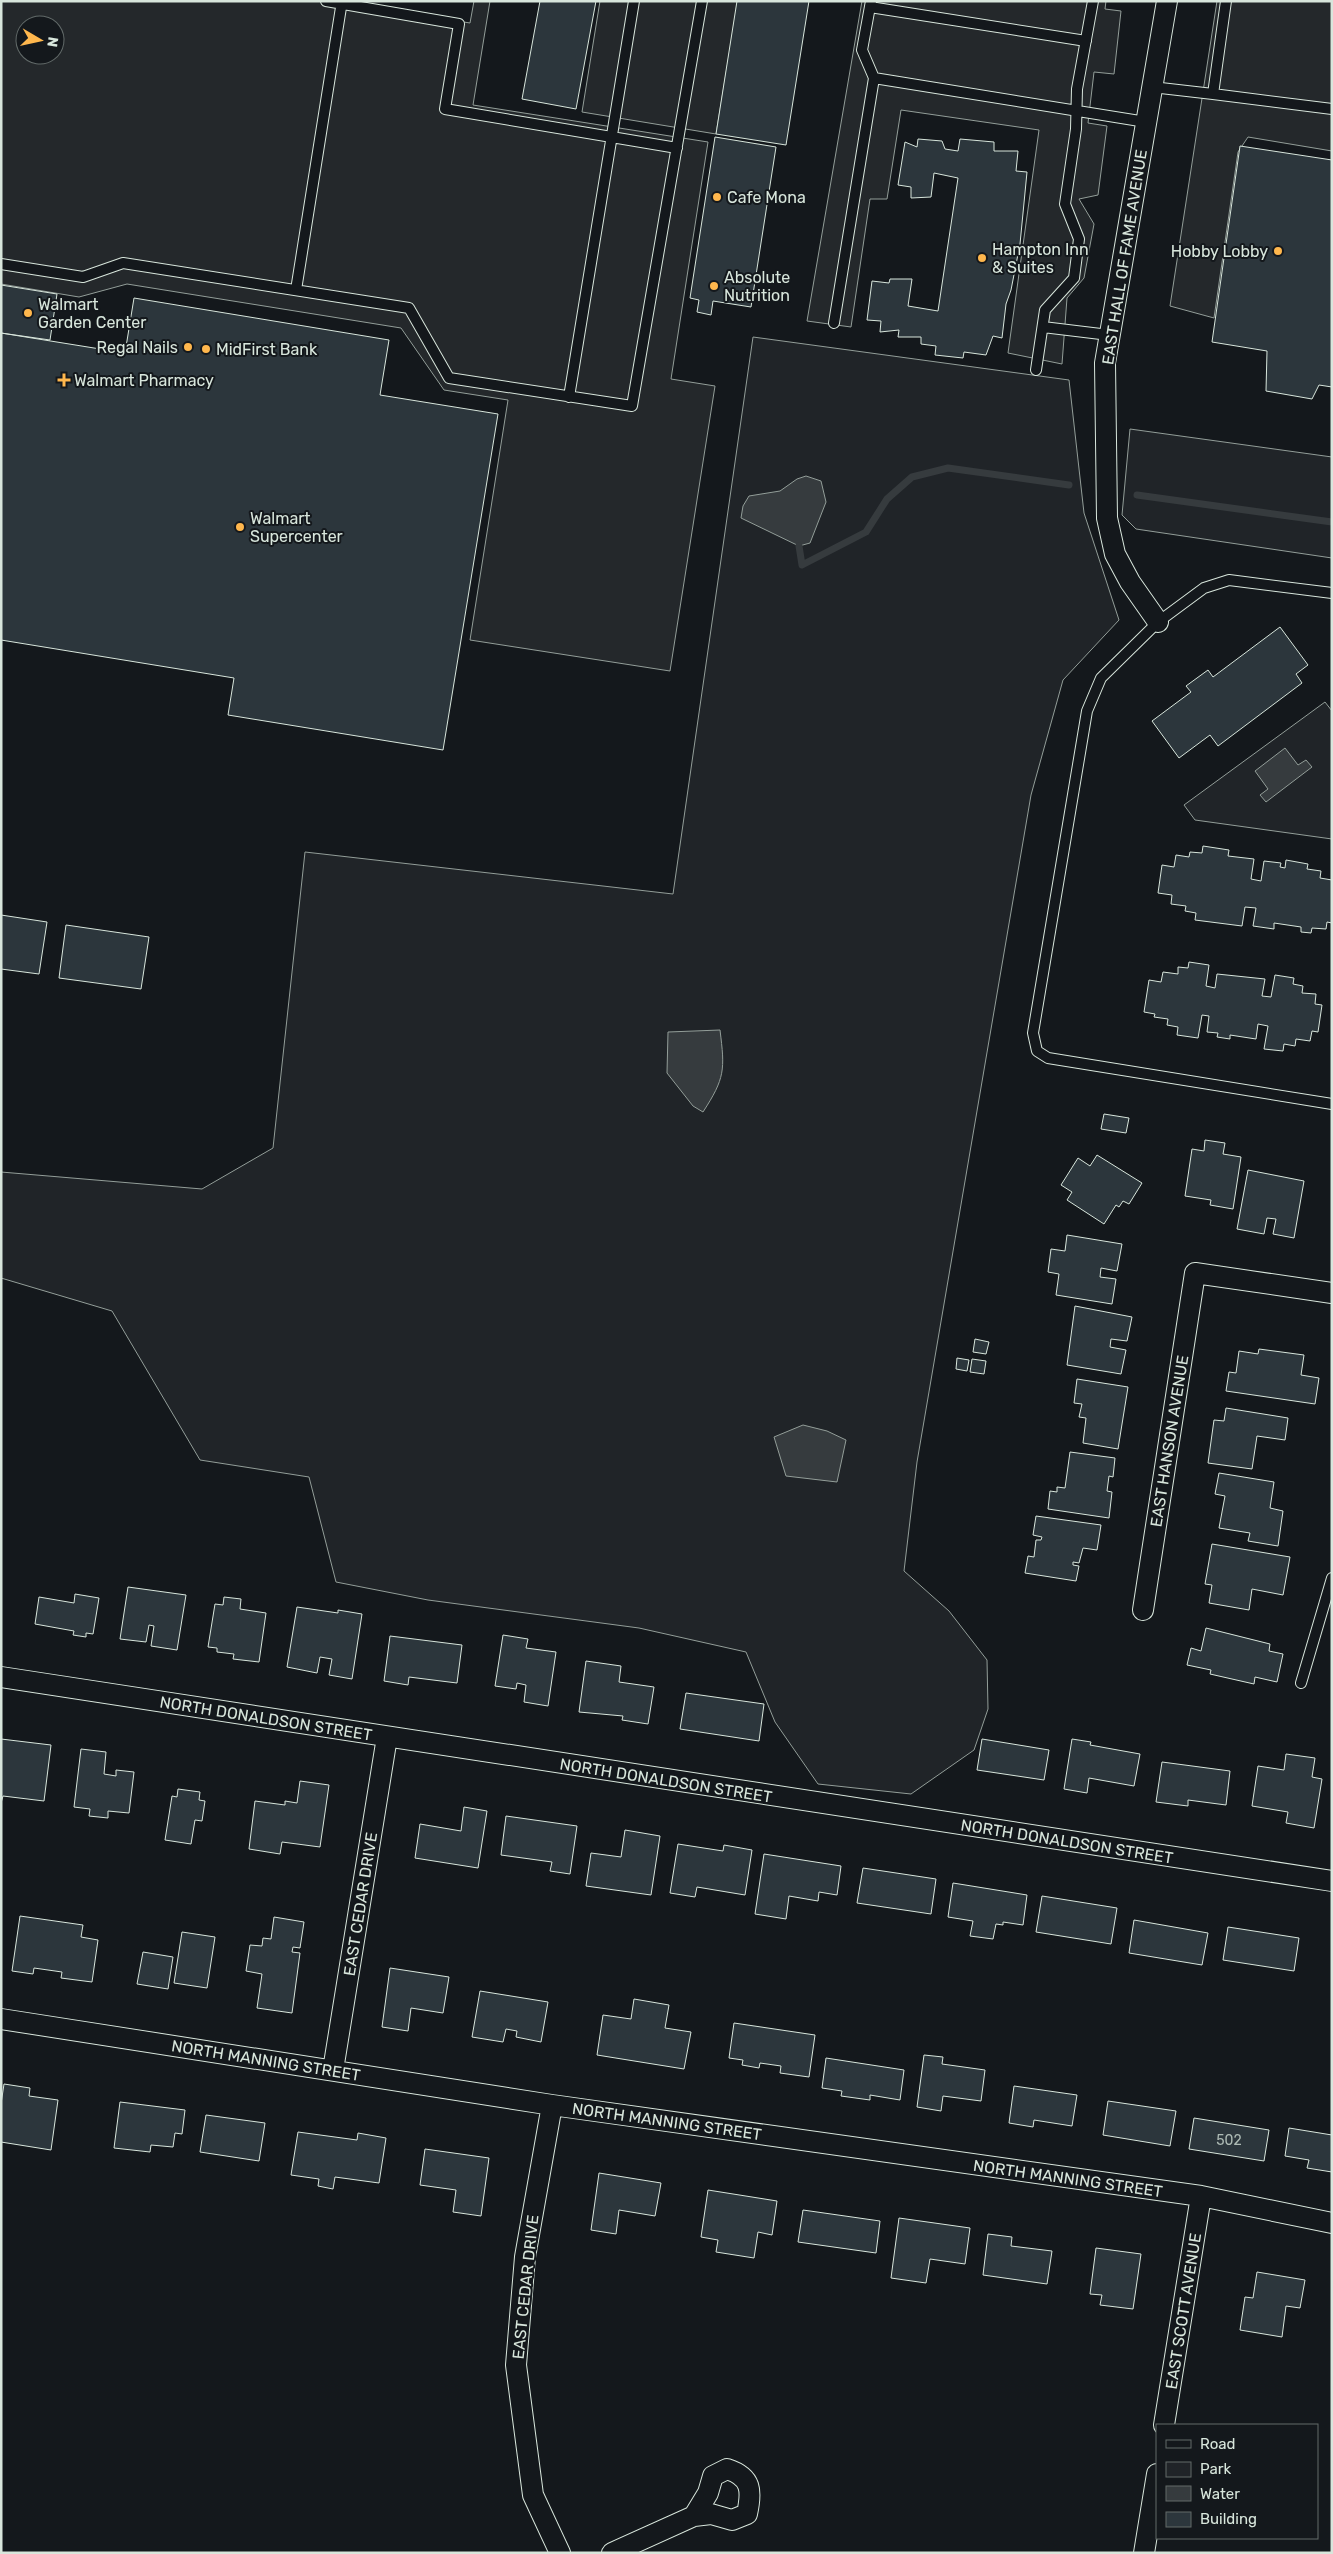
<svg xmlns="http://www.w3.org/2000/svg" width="1333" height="2554" font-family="Rubik,sans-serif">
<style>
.green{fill:#202428;stroke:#939e99}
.parking{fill:#24282b;stroke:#939e99;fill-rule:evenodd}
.water{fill:#363b3e;stroke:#939e99}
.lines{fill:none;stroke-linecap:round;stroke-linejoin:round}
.stream{stroke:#363b3e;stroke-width:7}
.building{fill:#2c363c;stroke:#d8e6dc}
.service-casing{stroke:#d8e6dc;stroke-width:12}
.minor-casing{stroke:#d8e6dc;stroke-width:22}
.service{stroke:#14181c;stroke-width:10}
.minor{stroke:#14181c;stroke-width:20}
.poi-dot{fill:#ffb74d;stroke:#14181c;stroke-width:2}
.labels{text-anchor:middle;stroke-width:4;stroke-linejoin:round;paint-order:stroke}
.number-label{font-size:14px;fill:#adbab4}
.poi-label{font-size:16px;fill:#d8e6dc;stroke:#14181c;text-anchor:start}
.street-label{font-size:16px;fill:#d8e6dc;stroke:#14181c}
</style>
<rect width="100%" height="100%" fill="#14181c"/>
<!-- green -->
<path class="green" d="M 753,337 L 1069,380 L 1084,513 L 1119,620 L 1063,680 L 1031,795 L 917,1462 L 904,1571 L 949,1611 L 987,1660 L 988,1709 L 974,1750 L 911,1794 L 818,1784 L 775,1722 L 746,1652 L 639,1628 L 428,1600 L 336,1582 L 309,1477 L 200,1460 L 112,1311 L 1,1278 L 1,1172 L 202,1189 L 273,1148 L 305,852 L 673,894 Z
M 1130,429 L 1332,457 L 1332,558 L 1136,529 L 1122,515 Z
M 1325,702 L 1332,711 L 1332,839 L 1195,820 L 1184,805 Z"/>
<!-- parking -->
<path class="parking" d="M 1,1 L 334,1 L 470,23 L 474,1 L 490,1 L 473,105 L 708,142 L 671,379 L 715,386 L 670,671 L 470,640 L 508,400 L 444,390 L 401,328 L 127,284 L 79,297 L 1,284 ZM 25,25 L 55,25 L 55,55 L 25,55 Z
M 600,1 L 738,1 L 716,134 L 582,112 Z
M 862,1 L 1106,1 L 1105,9 L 1121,11 L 1114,74 L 1094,72 L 1088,123 L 1107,126 L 1098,195 L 1079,199 L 1094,224 L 1084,278 L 1067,298 L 1062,364 L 1008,353 L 1039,130 L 901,110 L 887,199 L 870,199 L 851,327 L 807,321 Z
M 1217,1 L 1332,1 L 1332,151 L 1248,137 L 1238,152 L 1214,318 L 1170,306 Z"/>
<!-- water -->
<path class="water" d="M 806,476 L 821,481 L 826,502 L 810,543 L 799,546 L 741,518 L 743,506 L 749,496 L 780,491 L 797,479 Z
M 1285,748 L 1298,765 L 1306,760 L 1312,767 L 1266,802 L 1260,795 L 1268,789 L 1255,771 Z
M 720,1030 C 725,1070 725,1078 703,1112 L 693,1106 L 667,1073 L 668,1032 Z
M 803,1425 L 827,1431 L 846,1440 L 837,1482 L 786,1476 L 774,1437 Z"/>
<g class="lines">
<!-- stream -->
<path class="stream" d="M 1137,495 L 1332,522
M 799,546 L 802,565 L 866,532 L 887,499 L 912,477 L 948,468 L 1069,485"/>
</g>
<!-- building -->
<path class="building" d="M 540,1 L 596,1 L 576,109 L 522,99 Z
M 737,1 L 809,1 L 786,145 L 716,134 Z
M 715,137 L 776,147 L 751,307 L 713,301 L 711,315 L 697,312 L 699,300 L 690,298 Z
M 918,139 L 942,141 L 945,149 L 958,151 L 960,139 L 994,142 L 994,151 L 1018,151 L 1016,171 L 1027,172 L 1020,244 L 1011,290 L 1006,304 L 1002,338 L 993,336 L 986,355 L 964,352 L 963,358 L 935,355 L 936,346 L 921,344 L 921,337 L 898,337 L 899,330 L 880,332 L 881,321 L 867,320 L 872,281 L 889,283 L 890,279 L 912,279 L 908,306 L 938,311 L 958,178 L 934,173 L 931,197 L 911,198 L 911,187 L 898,185 L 905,142 L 917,147 Z
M 1240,146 L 1332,160 L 1332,387 L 1319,385 L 1312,399 L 1266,391 L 1267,351 L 1212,342 Z
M 1,285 L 57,294 L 50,340 L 1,333 Z
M 134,298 L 389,340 L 380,395 L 498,414 L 443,750 L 228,715 L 234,678 L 1,640 L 1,333 L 125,353 Z
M 1280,627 L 1308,665 L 1296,674 L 1302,683 L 1218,746 L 1210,735 L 1179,758 L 1152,721 L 1191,692 L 1186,686 L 1208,670 L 1213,677 Z
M 1203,846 L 1229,850 L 1228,856 L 1254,859 L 1251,879 L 1261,881 L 1264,861 L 1281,863 L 1280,867 L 1285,868 L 1286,860 L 1308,864 L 1307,869 L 1321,871 L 1320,878 L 1332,880 L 1332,923 L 1327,922 L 1326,929 L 1312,928 L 1311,933 L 1301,932 L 1301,927 L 1274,923 L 1274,929 L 1253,926 L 1256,908 L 1245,907 L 1242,926 L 1195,920 L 1196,913 L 1185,911 L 1186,906 L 1171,904 L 1172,895 L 1158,893 L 1162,865 L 1174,867 L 1176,855 L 1189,857 L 1190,852 L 1202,853 Z
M 1,915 L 47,922 L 39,974 L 1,969 Z
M 66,925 L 149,937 L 141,989 L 59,978 Z
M 1189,962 L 1209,965 L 1206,986 L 1215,988 L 1217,974 L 1265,979 L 1262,996 L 1271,997 L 1275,975 L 1294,978 L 1293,984 L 1303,986 L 1302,993 L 1316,994 L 1315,1004 L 1322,1005 L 1318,1032 L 1312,1031 L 1310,1041 L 1296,1039 L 1295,1046 L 1284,1044 L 1283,1051 L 1264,1049 L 1268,1026 L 1258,1024 L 1256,1039 L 1230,1035 L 1230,1039 L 1217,1037 L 1218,1033 L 1207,1032 L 1209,1016 L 1202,1015 L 1198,1038 L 1177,1035 L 1178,1027 L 1167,1025 L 1168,1019 L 1154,1017 L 1155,1014 L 1144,1012 L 1149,980 L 1161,982 L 1163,972 L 1178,974 L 1178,967 L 1188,968 Z
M 1104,1114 L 1129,1118 L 1126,1133 L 1101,1129 Z
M 1205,1140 L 1225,1143 L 1223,1154 L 1241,1157 L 1233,1209 L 1210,1205 L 1211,1200 L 1185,1196 L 1192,1149 L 1204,1151 Z
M 1097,1155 L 1142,1183 L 1129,1204 L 1123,1201 L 1119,1207 L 1116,1205 L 1104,1224 L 1067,1200 L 1072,1192 L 1061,1185 L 1078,1158 L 1090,1166 Z
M 1248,1170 L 1304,1181 L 1294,1238 L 1273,1234 L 1276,1219 L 1267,1218 L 1264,1234 L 1237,1229 Z
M 1067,1235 L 1122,1244 L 1117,1271 L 1101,1268 L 1100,1277 L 1116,1279 L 1112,1304 L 1056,1295 L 1059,1274 L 1048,1272 L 1051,1249 L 1065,1251 Z
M 1075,1306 L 1132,1317 L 1127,1341 L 1111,1339 L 1110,1347 L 1126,1350 L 1121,1374 L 1067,1365 Z
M 975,1339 L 989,1342 L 986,1354 L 973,1352 Z
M 1259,1349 L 1304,1355 L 1301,1375 L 1319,1378 L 1315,1404 L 1226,1391 L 1229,1372 L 1236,1373 L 1239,1351 L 1258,1354 Z
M 957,1358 L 969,1360 L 967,1371 L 956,1369 Z
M 972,1359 L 986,1361 L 984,1374 L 970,1372 Z
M 1077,1379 L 1128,1387 L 1118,1449 L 1083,1443 L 1086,1418 L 1079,1417 L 1082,1404 L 1074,1403 Z
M 1226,1408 L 1288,1418 L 1285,1440 L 1257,1436 L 1252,1469 L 1208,1463 L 1214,1420 L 1224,1421 Z
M 1070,1452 L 1115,1458 L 1113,1477 L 1109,1476 L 1107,1491 L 1112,1492 L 1109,1518 L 1048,1509 L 1050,1491 L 1057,1492 L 1057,1487 L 1065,1488 Z
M 1219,1473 L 1274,1482 L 1270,1508 L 1283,1511 L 1278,1546 L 1248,1541 L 1250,1533 L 1219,1528 L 1225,1496 L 1215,1494 Z
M 1036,1516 L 1101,1525 L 1097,1550 L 1083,1548 L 1079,1563 L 1073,1562 L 1073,1565 L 1079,1566 L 1076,1581 L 1025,1573 L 1028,1556 L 1034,1557 L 1036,1540 L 1041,1540 L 1042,1537 L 1033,1535 Z
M 1212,1544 L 1290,1557 L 1283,1595 L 1252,1589 L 1249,1610 L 1209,1603 L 1212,1585 L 1205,1584 Z
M 128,1587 L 186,1595 L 177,1650 L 151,1646 L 154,1626 L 149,1625 L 146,1642 L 120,1639 Z
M 75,1594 L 99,1598 L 93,1634 L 86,1633 L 86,1637 L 73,1635 L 74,1631 L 35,1624 L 39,1597 L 74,1603 Z
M 224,1597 L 241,1599 L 240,1609 L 266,1613 L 259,1662 L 233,1659 L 234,1654 L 217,1652 L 217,1648 L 208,1647 L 215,1604 L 223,1605 Z
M 297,1607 L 338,1613 L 338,1610 L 362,1614 L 352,1679 L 329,1675 L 332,1659 L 320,1657 L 317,1673 L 287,1667 Z
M 1206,1628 L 1270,1644 L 1269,1651 L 1283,1654 L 1277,1682 L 1255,1677 L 1254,1684 L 1210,1674 L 1211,1670 L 1187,1665 L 1191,1648 L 1201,1651 Z
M 503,1635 L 528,1639 L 526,1648 L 556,1652 L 548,1706 L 524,1702 L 526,1685 L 517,1683 L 516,1689 L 495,1686 Z
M 390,1636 L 462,1645 L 457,1683 L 409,1677 L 408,1685 L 384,1681 Z
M 586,1661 L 621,1666 L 619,1682 L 654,1687 L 648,1724 L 622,1720 L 623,1716 L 579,1712 Z
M 686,1693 L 764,1704 L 759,1741 L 680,1729 Z
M 1,1739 L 51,1745 L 44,1801 L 3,1796 L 1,1803 Z
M 982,1739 L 1049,1750 L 1044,1780 L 977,1770 Z
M 1072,1739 L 1091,1742 L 1090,1745 L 1140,1754 L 1134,1786 L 1089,1778 L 1087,1793 L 1064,1789 Z
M 81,1749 L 106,1752 L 104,1774 L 116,1776 L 116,1770 L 134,1772 L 129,1813 L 108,1811 L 108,1818 L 89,1816 L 90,1809 L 74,1807 Z
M 1286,1754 L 1315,1758 L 1312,1777 L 1322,1779 L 1314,1828 L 1286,1823 L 1288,1812 L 1252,1806 L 1258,1766 L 1284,1770 Z
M 1162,1762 L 1230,1771 L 1226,1805 L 1188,1800 L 1188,1806 L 1156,1802 Z
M 300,1781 L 329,1785 L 320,1847 L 282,1842 L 280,1854 L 249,1849 L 255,1801 L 285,1805 L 285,1801 L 297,1803 Z
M 178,1789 L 200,1792 L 199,1800 L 205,1801 L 202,1821 L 195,1820 L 191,1844 L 165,1840 L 172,1796 L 177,1797 Z
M 464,1807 L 487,1811 L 478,1868 L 415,1858 L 420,1824 L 461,1831 Z
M 506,1816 L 577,1826 L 570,1874 L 550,1871 L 552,1862 L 501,1855 Z
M 625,1830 L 660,1836 L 651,1895 L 586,1886 L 591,1853 L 621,1857 Z
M 678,1844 L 723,1851 L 724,1845 L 752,1850 L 745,1895 L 697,1887 L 695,1897 L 670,1893 Z
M 764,1854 L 841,1866 L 837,1895 L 819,1892 L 818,1901 L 789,1896 L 786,1919 L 755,1914 Z
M 863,1868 L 936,1879 L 931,1914 L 857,1903 Z
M 953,1883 L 1027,1895 L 1023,1925 L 1003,1922 L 1003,1925 L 996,1924 L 993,1939 L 970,1936 L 973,1921 L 948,1917 Z
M 1042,1896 L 1117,1908 L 1111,1944 L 1036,1932 Z
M 20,1916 L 83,1925 L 81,1937 L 98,1940 L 92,1982 L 61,1978 L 62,1972 L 34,1968 L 33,1974 L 12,1971 Z
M 274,1917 L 304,1922 L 300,1948 L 293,1947 L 292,1952 L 300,1953 L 292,2013 L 257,2008 L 262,1974 L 246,1971 L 250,1945 L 262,1946 L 263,1938 L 271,1939 Z
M 1134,1920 L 1208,1933 L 1202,1965 L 1129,1953 Z
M 1228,1927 L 1299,1938 L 1294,1971 L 1223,1960 Z
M 182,1932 L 215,1937 L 207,1988 L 174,1983 Z
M 143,1952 L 173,1957 L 168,1989 L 137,1984 Z
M 390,1968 L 449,1977 L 443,2013 L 411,2008 L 408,2031 L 382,2027 Z
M 480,1991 L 548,2002 L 541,2042 L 516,2037 L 517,2031 L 506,2029 L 503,2042 L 472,2037 Z
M 634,1999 L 669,2005 L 665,2028 L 691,2032 L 684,2069 L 597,2055 L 603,2015 L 631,2019 Z
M 734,2023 L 815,2035 L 809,2077 L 780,2073 L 781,2066 L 760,2063 L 759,2068 L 742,2065 L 743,2060 L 729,2058 Z
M 924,2055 L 943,2057 L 942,2064 L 985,2070 L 981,2101 L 943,2096 L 941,2111 L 917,2107 Z
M 826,2058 L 904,2070 L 900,2100 L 870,2095 L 870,2100 L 841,2096 L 842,2091 L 822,2088 Z
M 4,2084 L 30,2088 L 29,2096 L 58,2100 L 51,2150 L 1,2142 L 1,2104 Z
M 1014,2086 L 1077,2095 L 1072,2126 L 1034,2120 L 1033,2127 L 1009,2123 Z
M 1108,2101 L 1176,2111 L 1170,2146 L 1103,2135 Z
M 120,2102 L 185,2110 L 182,2134 L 175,2133 L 173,2147 L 151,2145 L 150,2152 L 114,2148 Z
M 206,2115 L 265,2123 L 259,2161 L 200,2152 Z
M 1194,2118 L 1269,2130 L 1264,2161 L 1189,2149 Z
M 1289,2128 L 1332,2135 L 1332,2172 L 1307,2168 L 1309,2160 L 1285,2156 Z
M 298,2132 L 357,2140 L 358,2133 L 386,2138 L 379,2183 L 335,2177 L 333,2189 L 318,2186 L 319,2179 L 291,2175 Z
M 425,2149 L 489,2158 L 481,2216 L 453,2212 L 456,2190 L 420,2185 Z
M 599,2173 L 661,2183 L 655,2216 L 619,2210 L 616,2234 L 591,2230 Z
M 708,2190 L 777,2201 L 772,2235 L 758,2232 L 754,2258 L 716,2252 L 718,2240 L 701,2237 Z
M 803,2210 L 880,2221 L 876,2253 L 798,2242 Z
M 899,2218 L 970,2228 L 965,2264 L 930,2259 L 926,2283 L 891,2278 Z
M 988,2234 L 1012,2237 L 1011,2246 L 1052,2251 L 1047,2284 L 983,2275 Z
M 1096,2248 L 1141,2254 L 1133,2309 L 1100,2305 L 1102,2295 L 1090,2294 Z
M 1257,2272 L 1305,2280 L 1300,2308 L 1286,2306 L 1282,2337 L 1240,2330 L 1245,2297 L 1253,2298 Z"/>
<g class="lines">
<!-- service casing -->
<g class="service-casing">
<path id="service" d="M 326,1 L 459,24 L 445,109 L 677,148
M 1226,1 L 1213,94 L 1332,109
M 870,7 L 1086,41
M 874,78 L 1146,122
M 1152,87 L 1213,94
M 1,264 L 83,277 L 123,263 L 409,308 L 449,378 L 632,406 L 702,1
M 296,290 L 342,1
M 834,323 L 874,78 L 862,50 L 871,1
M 1043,327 L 1109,335
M 1036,370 L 1045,310 L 1074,278 L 1079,239 L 1065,204 L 1076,129 L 1077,89 L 1093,1
M 569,397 L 634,1
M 1332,593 L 1229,580 L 1204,588 L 1158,622 L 1101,678 L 1087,711 L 1033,1033 L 1037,1051 L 1048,1058 L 1332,1104
M 1301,1683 L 1332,1578"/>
</g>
<!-- minor casing -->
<g class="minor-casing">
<path id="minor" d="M 1158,622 L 1130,582 L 1115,554 L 1107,518 L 1105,363 L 1167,1
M 1143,1610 L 1195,1273 L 1332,1293
M 1,1677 L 1332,1881
M 1,2019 L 552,2105 L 1201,2196 L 1332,2223
M 333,2070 L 387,1737
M 552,2105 L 525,2257 L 516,2365 L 533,2495 L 560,2553
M 1164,2425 L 1201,2196
M 727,2469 C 752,2477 752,2491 747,2514 L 732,2520 L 711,2514 L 694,2516 L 708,2493 L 713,2476 Z
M 612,2553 L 694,2516
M 1144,2553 L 1157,2474"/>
</g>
<!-- service -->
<use href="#service" class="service"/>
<!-- minor -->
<use href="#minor" class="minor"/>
</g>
<!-- markers -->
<g class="poi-dot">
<circle cx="717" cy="197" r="5"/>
<circle cx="1278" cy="251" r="5"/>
<circle cx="982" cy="258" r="5"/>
<circle cx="714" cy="286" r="5"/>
<circle cx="28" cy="313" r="5"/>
<circle cx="188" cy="347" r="5"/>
<circle cx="206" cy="349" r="5"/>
<path d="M61.5 372.5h5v5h5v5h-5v5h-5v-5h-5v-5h5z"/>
<circle cx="240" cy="527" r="5"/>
</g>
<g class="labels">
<!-- number labels -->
<g class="number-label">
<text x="1229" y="2145">502</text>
</g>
<!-- poi labels -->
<g class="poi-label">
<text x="727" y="203">Cafe Mona</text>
<text x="992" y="255">Hampton Inn<tspan x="992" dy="18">&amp; Suites</tspan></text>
<text x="1268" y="257" text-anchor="end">Hobby Lobby</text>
<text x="724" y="283">Absolute<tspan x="724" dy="18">Nutrition</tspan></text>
<text x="38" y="310">Walmart<tspan x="38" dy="18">Garden Center</tspan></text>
<text x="178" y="353" text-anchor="end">Regal Nails</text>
<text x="216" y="355">MidFirst Bank</text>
<text x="74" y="386">Walmart Pharmacy</text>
<text x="250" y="524">Walmart<tspan x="250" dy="18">Supercenter</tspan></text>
</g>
<!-- street labels -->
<g class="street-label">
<text transform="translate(1124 257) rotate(-81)" y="6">EAST HALL OF FAME AVENUE</text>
<text transform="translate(1169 1441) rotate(-81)" y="6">EAST HANSON AVENUE</text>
<text transform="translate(266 1718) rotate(9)" y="6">NORTH DONALDSON STREET</text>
<text transform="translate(666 1780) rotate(9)" y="6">NORTH DONALDSON STREET</text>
<text transform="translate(1067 1841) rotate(9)" y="6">NORTH DONALDSON STREET</text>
<text transform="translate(360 1904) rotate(-81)" y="6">EAST CEDAR DRIVE</text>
<text transform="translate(266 2060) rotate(9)" y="6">NORTH MANNING STREET</text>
<text transform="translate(667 2121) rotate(8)" y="6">NORTH MANNING STREET</text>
<text transform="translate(1068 2178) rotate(8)" y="6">NORTH MANNING STREET</text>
<text transform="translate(525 2287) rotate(-84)" y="6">EAST CEDAR DRIVE</text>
<text transform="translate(1183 2311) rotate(-81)" y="6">EAST SCOTT AVENUE</text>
</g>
</g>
<!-- border -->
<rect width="1333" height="2554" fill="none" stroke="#d8e6dc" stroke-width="5"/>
<!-- legend -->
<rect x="1156" y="2424" width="162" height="115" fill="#14181c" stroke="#626a69"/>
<rect x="1166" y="2440" width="25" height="8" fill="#14181c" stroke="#626a69"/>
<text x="1200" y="2449" font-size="15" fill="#d8e6dc">Road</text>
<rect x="1166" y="2462" width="25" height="15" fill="#202428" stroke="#626a69"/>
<text x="1200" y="2474" font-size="15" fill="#d8e6dc">Park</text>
<rect x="1166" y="2486" width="25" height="15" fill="#363b3e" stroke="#626a69"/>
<text x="1200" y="2499" font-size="15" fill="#d8e6dc">Water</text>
<rect x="1166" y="2512" width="25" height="15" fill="#2c363c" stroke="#626a69"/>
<text x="1200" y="2524" font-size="15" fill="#d8e6dc">Building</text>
<!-- north arrow -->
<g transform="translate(40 40) rotate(99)"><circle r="24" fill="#14181c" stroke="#626a69"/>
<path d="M0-4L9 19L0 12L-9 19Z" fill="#ffb74d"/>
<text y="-8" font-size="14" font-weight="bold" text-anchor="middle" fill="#d8e6dc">N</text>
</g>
</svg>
